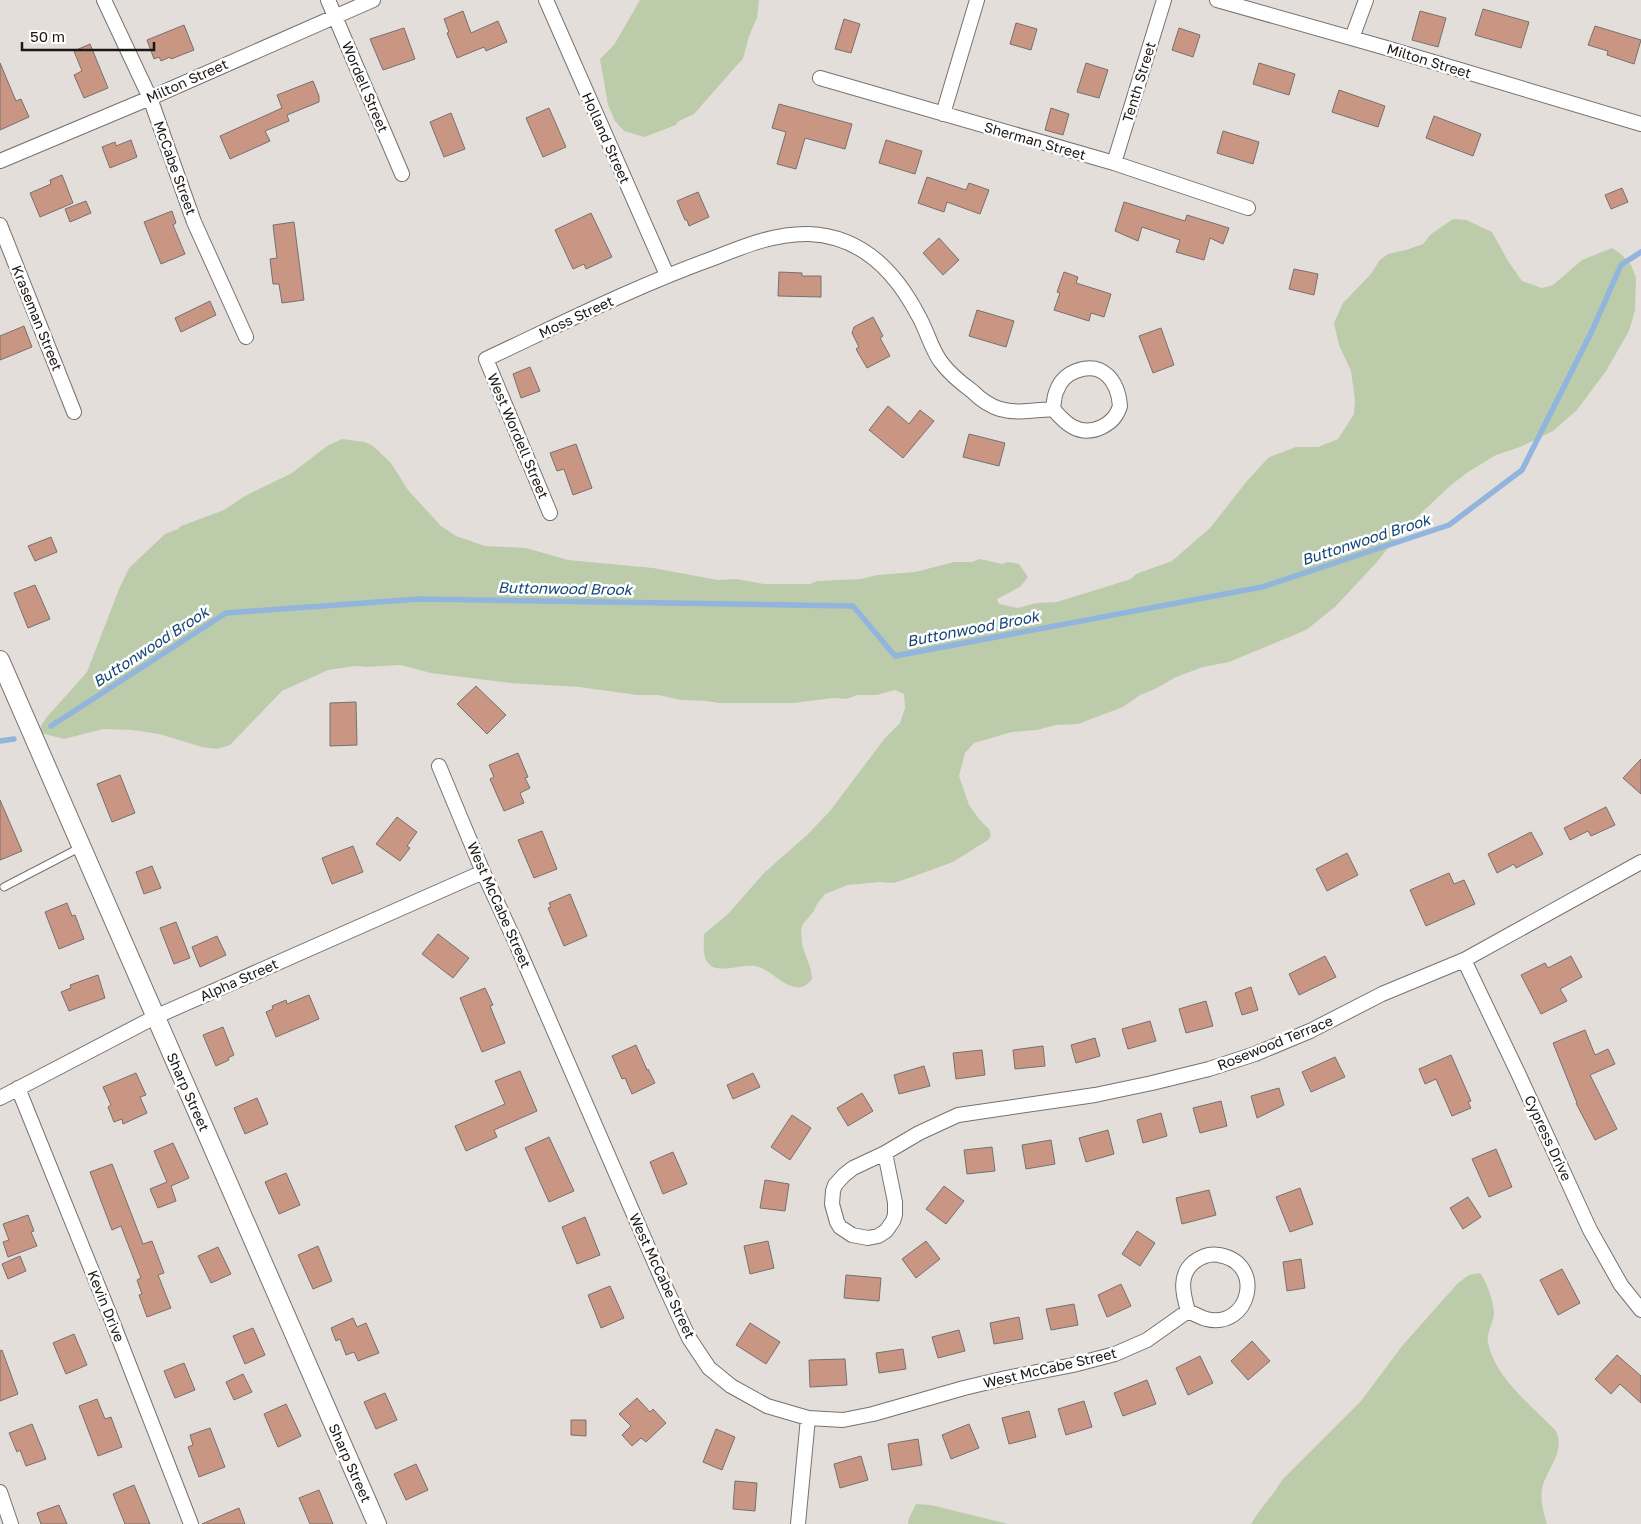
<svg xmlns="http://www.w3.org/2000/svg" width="1641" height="1524" font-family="'Golos Text',sans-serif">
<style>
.green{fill:#bcccaa}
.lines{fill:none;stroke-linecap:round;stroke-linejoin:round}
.stream{stroke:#91b5dc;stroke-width:5.5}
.building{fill:#ca9684;stroke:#76706e}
.service-casing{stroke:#77716f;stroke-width:9}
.minor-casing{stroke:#77716f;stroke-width:16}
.tertiary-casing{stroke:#77716f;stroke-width:20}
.service{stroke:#fff;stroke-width:7}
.minor{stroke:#fff;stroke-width:14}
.tertiary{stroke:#fff;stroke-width:18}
.labels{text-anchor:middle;stroke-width:5;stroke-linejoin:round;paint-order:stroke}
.street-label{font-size:14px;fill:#1a1817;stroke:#fff}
.water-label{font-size:15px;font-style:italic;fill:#124576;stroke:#fff}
</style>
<rect width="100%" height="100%" fill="#e4dedb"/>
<!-- green -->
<path class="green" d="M 640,0 L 759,0 L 757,18 L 749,36 L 743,59 L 738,64 L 694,114 L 677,122 L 676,125 L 644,137 L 624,131 L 615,121 L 608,105 L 600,59 L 614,45 Z
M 1453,219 L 1466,220 L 1492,232 L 1508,261 L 1522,281 L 1542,288 L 1553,285 L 1582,260 L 1612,248 L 1621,254 L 1631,265 L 1636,277 L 1635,310 L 1629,331 L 1606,371 L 1577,410 L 1553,431 L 1520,447 L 1496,455 L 1468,472 L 1451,485 L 1402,531 L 1376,563 L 1335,607 L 1306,630 L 1229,662 L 1203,667 L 1176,677 L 1155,689 L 1140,695 L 1123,707 L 1078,724 L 1056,725 L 1037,730 L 1012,732 L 974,743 L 965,753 L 959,776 L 969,805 L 979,819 L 989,829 L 991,836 L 988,840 L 953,862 L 909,878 L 894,883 L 880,882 L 848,885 L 825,894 L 817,904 L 814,911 L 803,924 L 801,929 L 802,945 L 811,970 L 812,979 C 795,1001 778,974 759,967 C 746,962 718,975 709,964 C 702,957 704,944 704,934 L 728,914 L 764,873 L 807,835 L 830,811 L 885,738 L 900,723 L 905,708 L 904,694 L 895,690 L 877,695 L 857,695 L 847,699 L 833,698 L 794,703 L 718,703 L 707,701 L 681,700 L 658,695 L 637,695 L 579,687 L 510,683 L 431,673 L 400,665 L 367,667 L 356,666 L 328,670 L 282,691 L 230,745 L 217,749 L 202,747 L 159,734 L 132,730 L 103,729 L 64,739 L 41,733 L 41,726 L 46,718 L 87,672 L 119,589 L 129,568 L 165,534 L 178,529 L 181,526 L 224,510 L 245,496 L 292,473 L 327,446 L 342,439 L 365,442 L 373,446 L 391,463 L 408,490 L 441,526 L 456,536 L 485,546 L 526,548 L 568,560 L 653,568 L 718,580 L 736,579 L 764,584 L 810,584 L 817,581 L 861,579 L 877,575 L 915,572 L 954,562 L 972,562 L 980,559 L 1002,564 L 1008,562 L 1019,564 L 1028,577 L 1020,587 L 997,599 L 999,604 L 1018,608 L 1036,603 L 1057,602 L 1131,579 L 1136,574 L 1172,561 L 1210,528 L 1247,481 L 1269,457 L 1296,447 L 1318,447 L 1338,439 L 1354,414 L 1355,400 L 1351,371 L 1339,345 L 1334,323 L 1343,303 L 1370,275 L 1380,260 L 1388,254 L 1406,250 L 1423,244 L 1431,234 Z
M 1480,1273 C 1486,1280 1494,1303 1494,1312 C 1494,1323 1486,1332 1488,1343 C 1496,1379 1531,1405 1556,1431 C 1566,1453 1546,1469 1542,1489 C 1540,1499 1544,1515 1547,1524 L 1251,1524 C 1260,1508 1273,1496 1282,1480 L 1361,1401 L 1402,1346 L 1458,1283 L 1469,1275 Z
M 916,1504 L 931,1505 L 1008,1524 L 908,1524 L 909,1518 Z"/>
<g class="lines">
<!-- stream -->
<path class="stream" d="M 51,726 L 226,613 L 419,599 L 853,606 L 895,656 L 1262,587 L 1449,525 L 1522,470 L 1591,333 L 1621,265 L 1641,252
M 0,741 L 14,739"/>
</g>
<!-- building -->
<path class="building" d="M 1483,9 L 1529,22 L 1521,48 L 1475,35 Z
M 463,11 L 471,33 L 498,21 L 507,42 L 486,51 L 484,47 L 457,58 L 447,33 L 449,32 L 444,19 Z
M 1420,11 L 1446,18 L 1438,47 L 1412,40 Z
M 844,19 L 860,24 L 851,53 L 835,49 Z
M 1016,23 L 1037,29 L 1031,50 L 1010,44 Z
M 184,25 L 194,50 L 171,59 L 170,57 L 161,61 L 159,57 L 154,59 L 147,40 Z
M 1595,26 L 1641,40 L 1634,64 L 1607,55 L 1608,51 L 1588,45 Z
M 404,28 L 415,59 L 383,70 L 370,39 Z
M 1179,28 L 1200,35 L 1193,57 L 1172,50 Z
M 90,44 L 108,88 L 84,98 L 74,75 L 82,71 L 74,51 Z
M 0,63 L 16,101 L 21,99 L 29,117 L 0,130 Z
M 1086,63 L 1108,70 L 1099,98 L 1077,92 Z
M 1259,63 L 1295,74 L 1289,95 L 1253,84 Z
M 313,81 L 319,96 L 319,102 L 287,115 L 289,121 L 265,131 L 270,141 L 230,159 L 220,136 L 282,108 L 277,95 Z
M 1339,90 L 1385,106 L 1378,127 L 1332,112 Z
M 779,104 L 852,124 L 845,149 L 805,138 L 796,169 L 777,164 L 786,132 L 772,128 Z
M 549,108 L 566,147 L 543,157 L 526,118 Z
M 1051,108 L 1069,114 L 1063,135 L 1045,130 Z
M 451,113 L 465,149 L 444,157 L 430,122 Z
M 1434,116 L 1481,134 L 1473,156 L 1426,138 Z
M 1223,131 L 1259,142 L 1253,164 L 1217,153 Z
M 131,140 L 137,157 L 110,168 L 102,147 L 115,142 L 116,146 Z
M 886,140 L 922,151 L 915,174 L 879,163 Z
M 62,175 L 73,203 L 40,217 L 30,193 L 51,184 L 50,180 Z
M 927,177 L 966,190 L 969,183 L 989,190 L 980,214 L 947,202 L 944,212 L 918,203 Z
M 1622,188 L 1628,202 L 1611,209 L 1605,195 Z
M 698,192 L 709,217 L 689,226 L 687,220 L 685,220 L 677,201 Z
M 86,201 L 91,213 L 70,222 L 65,209 Z
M 1124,202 L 1185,221 L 1187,215 L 1229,228 L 1223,244 L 1210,238 L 1204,260 L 1176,252 L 1180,240 L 1142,227 L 1138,241 L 1115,231 Z
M 172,211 L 176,223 L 173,225 L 185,254 L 161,264 L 144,222 Z
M 591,213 L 612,257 L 586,269 L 584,264 L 573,269 L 555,230 Z
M 294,222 L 304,300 L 282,303 L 279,284 L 273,284 L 270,259 L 277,258 L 273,225 Z
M 939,238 L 959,260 L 943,275 L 923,253 Z
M 1294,269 L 1318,274 L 1314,295 L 1289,289 Z
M 779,272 L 802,273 L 802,276 L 821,276 L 821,297 L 778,296 Z
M 1064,272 L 1078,277 L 1076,283 L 1111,294 L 1104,317 L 1091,313 L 1089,321 L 1054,310 L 1060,293 L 1057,292 Z
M 210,301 L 216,315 L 181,332 L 175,318 Z
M 977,310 L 1014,321 L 1006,347 L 969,336 Z
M 873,317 L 883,336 L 880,338 L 890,356 L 867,368 L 856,349 L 859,347 L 852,333 L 854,327 Z
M 24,326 L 32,347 L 0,360 L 0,336 Z
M 1161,328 L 1174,365 L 1153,373 L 1139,336 Z
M 530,367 L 540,391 L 521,398 L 513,374 Z
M 888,406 L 909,424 L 920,410 L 934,421 L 903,458 L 869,430 Z
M 969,434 L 1005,443 L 999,466 L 963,457 Z
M 576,444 L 592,488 L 573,495 L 564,469 L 557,471 L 550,453 Z
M 51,537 L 57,552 L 35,561 L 28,546 Z
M 35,585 L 50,619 L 28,628 L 14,593 Z
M 476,686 L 506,715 L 487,734 L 457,704 Z
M 356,702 L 357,745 L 330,746 L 330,703 Z
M 518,753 L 528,777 L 525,778 L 530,788 L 520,793 L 524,803 L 504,811 L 490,779 L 494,777 L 489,765 Z
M 1641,759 L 1641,794 L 1623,778 Z
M 120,775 L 135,813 L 112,822 L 97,784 Z
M 0,800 L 22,851 L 0,860 Z
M 1606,807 L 1615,825 L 1591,836 L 1588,831 L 1570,840 L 1564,828 Z
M 397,817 L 417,832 L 407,846 L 410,848 L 400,861 L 376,844 Z
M 542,831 L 557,869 L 534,878 L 518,840 Z
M 1531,832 L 1543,854 L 1516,868 L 1514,864 L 1497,873 L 1488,854 Z
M 353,846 L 363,872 L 332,884 L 322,858 Z
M 1347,853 L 1358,875 L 1327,891 L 1316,869 Z
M 152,866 L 161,888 L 144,894 L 136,872 Z
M 1449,873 L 1454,884 L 1464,880 L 1475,904 L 1426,926 L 1410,890 Z
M 570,894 L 587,936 L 564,946 L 548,908 L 551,907 L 549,903 Z
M 67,903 L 72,916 L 75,915 L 84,939 L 59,949 L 45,912 Z
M 176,922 L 190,958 L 174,964 L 160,928 Z
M 438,934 L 469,958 L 453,978 L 422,954 Z
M 217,936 L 226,955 L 200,967 L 192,947 Z
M 1325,956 L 1336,977 L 1299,995 L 1289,974 Z
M 1571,956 L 1582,977 L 1560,989 L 1567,1001 L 1541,1014 L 1521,975 L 1545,963 L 1548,968 Z
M 98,975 L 105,998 L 69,1011 L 61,992 L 71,988 L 70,985 Z
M 1251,987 L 1258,1010 L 1242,1015 L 1235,993 Z
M 485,988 L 493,1005 L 490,1006 L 505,1043 L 482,1052 L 460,998 Z
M 309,995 L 319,1019 L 276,1037 L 266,1012 L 273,1009 L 272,1006 L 286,1000 L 287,1004 Z
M 1206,1001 L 1213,1026 L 1186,1033 L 1179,1009 Z
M 1150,1021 L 1156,1041 L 1128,1049 L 1122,1029 Z
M 223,1027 L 234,1055 L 228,1058 L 229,1060 L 216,1066 L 203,1035 Z
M 1585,1030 L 1595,1055 L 1608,1049 L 1615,1064 L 1590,1075 L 1617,1129 L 1595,1140 L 1576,1103 L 1577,1103 L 1553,1043 Z
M 1095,1038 L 1100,1056 L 1076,1063 L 1071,1045 Z
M 636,1045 L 647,1070 L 648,1069 L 655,1083 L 632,1094 L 625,1078 L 622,1079 L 612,1056 Z
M 1043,1046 L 1045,1066 L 1015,1069 L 1013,1050 Z
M 982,1050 L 985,1075 L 956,1079 L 953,1053 Z
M 1451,1055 L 1471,1101 L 1468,1102 L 1471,1108 L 1452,1116 L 1436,1079 L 1425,1084 L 1419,1069 Z
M 1335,1057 L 1345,1077 L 1311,1092 L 1302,1072 Z
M 924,1066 L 930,1086 L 899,1094 L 894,1075 Z
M 520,1071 L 537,1111 L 494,1130 L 497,1137 L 466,1151 L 455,1126 L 505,1104 L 495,1081 Z
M 136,1073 L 146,1095 L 140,1097 L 147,1113 L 123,1124 L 122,1119 L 114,1122 L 108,1107 L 111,1105 L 103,1087 Z
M 753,1073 L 760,1087 L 733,1099 L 727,1085 Z
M 1279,1088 L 1284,1105 L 1257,1118 L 1251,1096 Z
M 862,1093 L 873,1111 L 848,1126 L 837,1108 Z
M 257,1098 L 268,1124 L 245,1134 L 234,1108 Z
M 1221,1101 L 1227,1126 L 1200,1133 L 1193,1108 Z
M 1161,1113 L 1167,1136 L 1143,1143 L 1137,1120 Z
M 792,1115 L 811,1128 L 790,1160 L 771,1147 Z
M 1108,1130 L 1114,1154 L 1086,1162 L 1079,1138 Z
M 549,1137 L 574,1191 L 549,1202 L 525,1148 Z
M 1051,1140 L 1055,1164 L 1026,1169 L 1022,1145 Z
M 173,1143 L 189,1178 L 171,1186 L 176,1201 L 158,1208 L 150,1189 L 167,1182 L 154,1151 Z
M 992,1147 L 995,1171 L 967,1174 L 964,1150 Z
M 1496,1149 L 1512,1187 L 1489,1197 L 1472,1159 Z
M 673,1152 L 687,1184 L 663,1194 L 650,1162 Z
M 112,1164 L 143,1244 L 152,1241 L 164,1273 L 158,1275 L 171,1308 L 147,1317 L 139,1295 L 142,1294 L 137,1280 L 141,1278 L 121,1226 L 112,1230 L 90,1172 Z
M 286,1173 L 300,1205 L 279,1214 L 265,1182 Z
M 765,1180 L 789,1184 L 785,1211 L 760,1208 Z
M 944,1186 L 964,1201 L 946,1224 L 926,1209 Z
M 1300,1188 L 1313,1224 L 1290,1232 L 1276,1197 Z
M 1209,1190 L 1216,1215 L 1182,1224 L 1176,1198 Z
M 1468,1197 L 1481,1217 L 1463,1229 L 1450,1208 Z
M 28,1215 L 34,1231 L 31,1232 L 37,1246 L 8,1257 L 3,1242 L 9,1240 L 3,1224 Z
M 585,1217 L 600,1255 L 577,1264 L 562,1227 Z
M 1137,1231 L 1155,1243 L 1140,1266 L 1122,1254 Z
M 768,1241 L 774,1268 L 750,1274 L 744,1246 Z
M 926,1241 L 940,1259 L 916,1278 L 902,1259 Z
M 318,1246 L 332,1281 L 313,1289 L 298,1255 Z
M 218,1247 L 231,1274 L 211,1283 L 198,1256 Z
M 20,1256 L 26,1271 L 8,1279 L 2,1264 Z
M 1301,1259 L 1305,1288 L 1287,1291 L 1283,1262 Z
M 1562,1269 L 1580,1303 L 1558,1315 L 1540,1280 Z
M 846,1275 L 881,1278 L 879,1301 L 844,1298 Z
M 1121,1284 L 1131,1306 L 1107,1317 L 1098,1295 Z
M 610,1286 L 624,1318 L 601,1328 L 588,1295 Z
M 1074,1304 L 1078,1325 L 1051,1330 L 1046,1309 Z
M 1019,1317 L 1023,1339 L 994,1344 L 990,1323 Z
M 353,1318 L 357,1327 L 366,1323 L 379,1353 L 358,1361 L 354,1352 L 346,1355 L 340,1339 L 336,1341 L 331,1328 Z
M 750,1323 L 780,1342 L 766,1364 L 736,1345 Z
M 253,1328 L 265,1355 L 245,1364 L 233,1336 Z
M 959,1330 L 965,1351 L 938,1358 L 932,1337 Z
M 74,1334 L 87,1365 L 66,1374 L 53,1343 Z
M 1252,1341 L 1270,1361 L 1248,1380 L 1231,1361 Z
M 903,1349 L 906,1369 L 879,1373 L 876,1353 Z
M 2,1350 L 18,1394 L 0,1401 L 0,1351 Z
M 1617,1355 L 1641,1376 L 1641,1403 L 1620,1384 L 1611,1394 L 1595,1379 Z
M 1200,1356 L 1213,1383 L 1188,1395 L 1176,1368 Z
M 845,1359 L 847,1385 L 810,1387 L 809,1360 Z
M 184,1363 L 195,1390 L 175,1398 L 164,1371 Z
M 243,1374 L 252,1392 L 234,1400 L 226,1382 Z
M 1147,1380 L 1156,1404 L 1123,1416 L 1114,1393 Z
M 385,1393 L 397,1420 L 376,1429 L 364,1402 Z
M 637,1398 L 650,1412 L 653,1409 L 666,1423 L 646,1442 L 641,1438 L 632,1446 L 622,1435 L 631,1426 L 619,1414 Z
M 97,1399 L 105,1419 L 111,1417 L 122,1447 L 98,1456 L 79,1406 Z
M 1084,1401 L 1092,1427 L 1066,1435 L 1058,1409 Z
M 286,1404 L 301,1436 L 278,1447 L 264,1414 Z
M 1029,1411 L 1036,1437 L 1009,1444 L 1002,1418 Z
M 571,1420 L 586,1420 L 586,1436 L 571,1435 Z
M 32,1424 L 46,1459 L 26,1466 L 20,1450 L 17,1452 L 9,1433 Z
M 969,1424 L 979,1448 L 951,1459 L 942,1435 Z
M 210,1428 L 225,1467 L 199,1477 L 188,1447 L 193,1445 L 190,1435 Z
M 716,1429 L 735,1437 L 722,1470 L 703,1462 Z
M 918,1439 L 922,1465 L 892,1470 L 888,1444 Z
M 861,1456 L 868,1480 L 840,1488 L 834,1464 Z
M 416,1464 L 428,1490 L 406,1500 L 394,1474 Z
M 735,1481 L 757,1483 L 755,1511 L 733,1509 Z
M 134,1485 L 150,1524 L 125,1524 L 113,1494 Z
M 319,1490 L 333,1524 L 310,1524 L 299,1498 Z
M 59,1505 L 67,1524 L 41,1524 L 37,1513 Z
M 239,1508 L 245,1524 L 202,1524 Z"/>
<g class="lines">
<!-- service casing -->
<g class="service-casing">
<path id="service" d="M 4,887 L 81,847"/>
</g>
<!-- minor casing -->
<g class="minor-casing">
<path id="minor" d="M 104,0 L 150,98 L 194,222 L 246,337
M 328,0 L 402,174
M 546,0 L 667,275
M 1217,0 L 1383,47 L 1641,124
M 1352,38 L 1366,0
M 820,78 L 1114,163 L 1248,208
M 943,114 L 977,0
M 0,161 L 150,98 L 373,0
M 1114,163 L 1164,0
M 0,225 L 74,412
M 550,513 L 486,359 C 561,324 636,286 714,258 C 744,246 776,233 809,234 C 861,236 895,271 918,315 C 927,330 931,349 941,362 C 949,373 961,383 972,391 C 979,398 990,406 1000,409 C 1017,414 1036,410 1053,409 C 1059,416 1065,423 1073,427 C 1092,437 1115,424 1120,406 C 1118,381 1103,361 1076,371 C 1068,374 1060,381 1057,390 C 1054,395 1054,403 1053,409
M 439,766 L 483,872 L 515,941 L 664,1284 L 689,1338 L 709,1368 L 731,1386 L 767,1406 L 808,1418 L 843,1420 L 873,1414 L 964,1388 L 1006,1378 L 1073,1365 L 1115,1354 L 1147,1340 L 1188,1311 C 1194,1314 1200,1317 1206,1319 C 1250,1330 1266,1263 1219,1255 C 1210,1253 1202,1256 1194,1262 C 1178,1275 1183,1294 1188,1311
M 1464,960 L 1518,1073 L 1590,1230 L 1621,1285 L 1641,1310
M 18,1088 L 109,1313 L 191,1524
M 0,1098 L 155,1017 L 483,872
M 885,1153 L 895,1202 L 895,1215 L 893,1221 L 886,1231 L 878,1236 L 868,1238 L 852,1235 L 840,1227 L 837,1222 L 832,1204 L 833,1191 L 835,1185 L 844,1175 L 853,1168 L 885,1153 L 919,1133 L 958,1115 L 1095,1095 L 1152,1083 L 1209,1069 L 1255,1054 L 1310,1031 L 1382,994 L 1464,960 L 1641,862
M 0,1492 L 11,1524
M 798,1524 L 808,1418"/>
</g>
<!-- tertiary casing -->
<g class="tertiary-casing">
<path id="tertiary" d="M 0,660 L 377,1524"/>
</g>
<!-- service -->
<use href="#service" class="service"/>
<!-- minor -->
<use href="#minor" class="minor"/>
<!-- tertiary -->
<use href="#tertiary" class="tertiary"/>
</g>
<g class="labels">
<!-- street labels -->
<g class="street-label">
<text transform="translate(1429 61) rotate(17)" y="5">Milton Street</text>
<text transform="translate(187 81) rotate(-24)" y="5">Milton Street</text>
<text transform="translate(1139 82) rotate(-73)" y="5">Tenth Street</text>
<text transform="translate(365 87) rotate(67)" y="5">Wordell Street</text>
<text transform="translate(606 138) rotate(66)" y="5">Holland Street</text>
<text transform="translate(1035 141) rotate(16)" y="5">Sherman Street</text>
<text transform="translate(175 168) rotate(70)" y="5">McCabe Street</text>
<text transform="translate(576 317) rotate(-25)" y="5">Moss Street</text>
<text transform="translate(37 318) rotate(68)" y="5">Kraseman Street</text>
<text transform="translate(518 436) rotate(67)" y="5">West Wordell Street</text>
<text transform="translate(499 905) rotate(66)" y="5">West McCabe Street</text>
<text transform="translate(239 980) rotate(-24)" y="5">Alpha Street</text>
<text transform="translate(1275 1043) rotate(-22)" y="5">Rosewood Terrace</text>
<text transform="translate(188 1092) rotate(66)" y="5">Sharp Street</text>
<text transform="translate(1548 1138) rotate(65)" y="5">Cypress Drive</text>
<text transform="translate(662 1276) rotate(65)" y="5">West McCabe Street</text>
<text transform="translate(106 1306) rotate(68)" y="5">Kevin Drive</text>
<text transform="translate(1050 1368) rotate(-13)" y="5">West McCabe Street</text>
<text transform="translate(350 1463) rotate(66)" y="5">Sharp Street</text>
</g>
<!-- water labels -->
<g class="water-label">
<text transform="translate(1366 540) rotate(-18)" y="5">Buttonwood Brook</text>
<text transform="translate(565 589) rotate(1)" y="5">Buttonwood Brook</text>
<text transform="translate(973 629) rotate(-11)" y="5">Buttonwood Brook</text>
<text transform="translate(151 647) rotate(-33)" y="5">Buttonwood Brook</text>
</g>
</g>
<!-- scale -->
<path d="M22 42v8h132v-8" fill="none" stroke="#1a1817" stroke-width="2.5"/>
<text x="30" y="42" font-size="15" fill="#1a1817" stroke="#ffffff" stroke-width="4" paint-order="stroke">50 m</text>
</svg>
